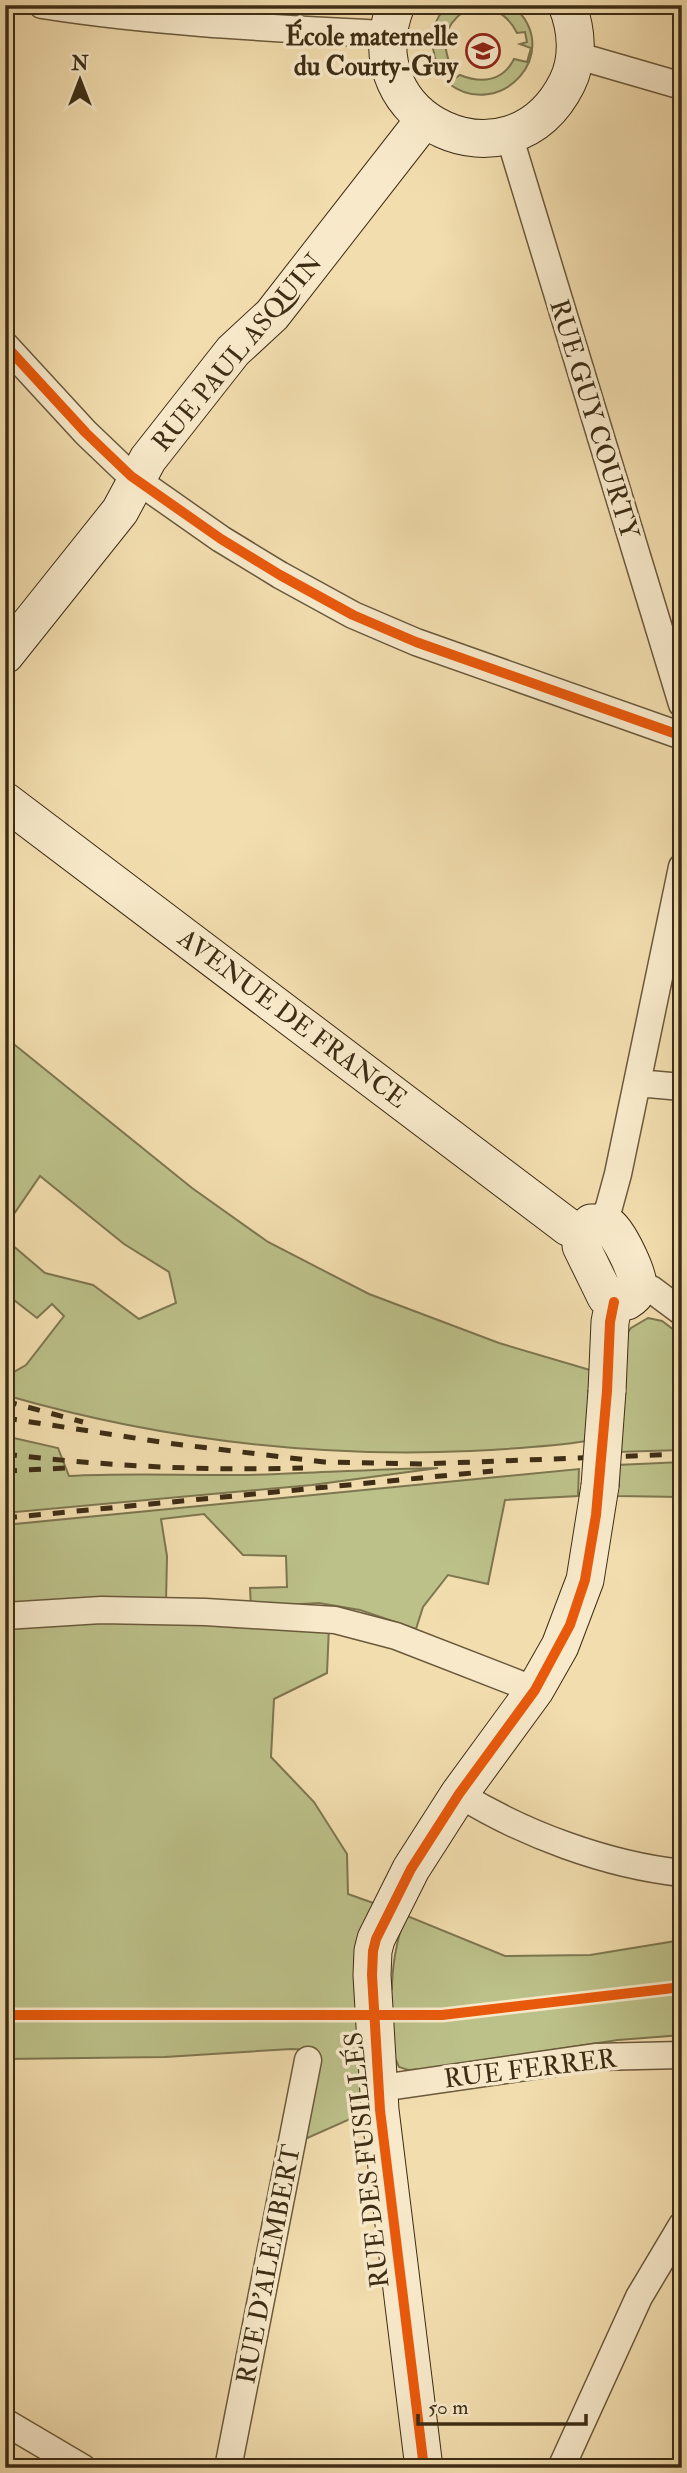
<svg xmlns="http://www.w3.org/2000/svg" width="687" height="2473" font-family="'IM FELL Double Pica',serif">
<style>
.green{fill:#bcc089;stroke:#7d764f;stroke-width:2}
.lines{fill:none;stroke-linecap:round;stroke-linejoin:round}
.street-casing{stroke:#6b593b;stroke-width:29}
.secondary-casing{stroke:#3e2d15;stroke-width:39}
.street{stroke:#f7e9ca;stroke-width:26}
.secondary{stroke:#f7e9ca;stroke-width:37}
.rail{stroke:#3e2d15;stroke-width:5;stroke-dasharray:12 12;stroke-linecap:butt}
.secondary-bridge-casing{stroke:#3e2d15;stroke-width:39;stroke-linecap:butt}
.secondary-bridge{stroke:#f7e9ca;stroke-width:37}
.cycleway-casing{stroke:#f7e9ca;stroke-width:15}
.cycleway{stroke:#e8590c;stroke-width:10}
.labels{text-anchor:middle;stroke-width:7;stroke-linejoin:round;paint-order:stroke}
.poi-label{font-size:26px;font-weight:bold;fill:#3e2d15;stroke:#f7e9ca;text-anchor:end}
.street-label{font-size:26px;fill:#3e2d15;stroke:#f7e9ca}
</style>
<rect width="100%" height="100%" fill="#f2ddae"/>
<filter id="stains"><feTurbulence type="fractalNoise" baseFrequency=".00286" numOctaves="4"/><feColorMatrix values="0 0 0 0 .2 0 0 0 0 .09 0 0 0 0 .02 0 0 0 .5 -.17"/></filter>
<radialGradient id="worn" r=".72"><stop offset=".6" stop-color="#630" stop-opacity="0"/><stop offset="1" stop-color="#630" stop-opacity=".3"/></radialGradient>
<!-- green -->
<path class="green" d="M 448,5 L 459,5 L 463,12 C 442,28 442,44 451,67 L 441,75 C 430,50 427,25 448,5 Z
M 463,5 L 512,5 C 567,52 499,123 448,83 L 460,75 C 482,84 503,81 514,59 L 527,62 L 531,48 L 520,44 L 527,42 L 525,32 L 517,33 C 507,13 488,2 466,10 Z
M 5,1037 L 192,1188 L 268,1242 L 369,1294 L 499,1343 L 590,1370 L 587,1441 C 548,1447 509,1449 470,1451 C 312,1458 157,1439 5,1395 L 5,1377 L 26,1365 L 64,1316 L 52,1304 L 37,1318 L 5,1293 L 5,1239 L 45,1273 L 93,1285 L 139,1319 L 176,1303 L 169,1272 L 124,1244 L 40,1176 L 5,1227 Z
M 648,1318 L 662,1321 L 682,1336 L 682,1450 L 616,1452 L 626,1335 L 631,1328 Z
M 5,1436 L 58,1448 L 69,1476 C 138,1472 208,1477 278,1474 C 331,1472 384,1469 438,1468 L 312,1485 L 5,1513 Z
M 682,1462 L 682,1497 L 616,1496 L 617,1465 Z
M 579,1469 L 578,1496 L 505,1500 L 488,1584 L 448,1575 L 423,1607 L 416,1629 L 360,1610 L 319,1603 L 251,1607 L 250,1588 L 287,1587 L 286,1556 L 243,1555 L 204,1514 L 161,1519 L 167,1556 L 166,1602 L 5,1606 L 5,1525 Z
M 31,1622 L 329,1626 L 327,1673 L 274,1699 L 271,1757 L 314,1802 L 347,1854 L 348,1894 L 376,1904 L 357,1992 L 392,1989 C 392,1962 397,1940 405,1915 L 505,1956 L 590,1955 L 682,1940 L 682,2035 L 618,2040 L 424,2069 L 408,2070 L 399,2067 L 395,2058 L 366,2112 L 303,2140 L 312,2050 L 291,2049 L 165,2057 L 5,2059 L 5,1624 Z"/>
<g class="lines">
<!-- street casing -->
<g class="street-casing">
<path id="street" d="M 42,5 C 156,23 272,28 387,34
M 575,55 L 682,86
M 509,135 L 682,704
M 5,345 L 86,433 L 131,476 L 221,539 L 280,575 L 353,615 L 416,642 L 682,736
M 637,1083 L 682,1087
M 601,1223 L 609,1207 L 618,1174 L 682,867
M 639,1285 L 651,1289 L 682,1312
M 5,1616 L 101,1610 L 205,1612 L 335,1620 L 396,1636 L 535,1690
M 459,1794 C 523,1834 607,1865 682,1873
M 378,2086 L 395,2086 L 595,2057 L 682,2055
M 5,2422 L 83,2468
M 228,2468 L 308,2060
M 561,2468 L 639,2297 L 682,2225"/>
</g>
<!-- secondary casing -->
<g class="secondary-casing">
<path id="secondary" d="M 396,5 C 350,121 511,195 567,83 C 579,59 577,30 567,5
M 5,655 L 120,511 L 148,459 L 233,351 L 272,315 L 424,120
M 5,801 L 568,1227 L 581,1232
M 591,1223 C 597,1223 602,1222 608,1225 C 618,1231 641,1278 638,1289 C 636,1295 632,1298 627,1301 C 618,1304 613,1302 606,1297 L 581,1246 L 581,1232 Z
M 607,1391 L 610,1322 L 614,1302
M 424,2468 L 380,2110 L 372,1975 L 373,1951 L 376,1939 L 411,1869 L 459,1794 L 535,1690 L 560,1646 L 585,1580 L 600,1486"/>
</g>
<!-- street -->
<use href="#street" class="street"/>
<!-- secondary -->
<use href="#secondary" class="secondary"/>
<!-- rail -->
<path class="rail" d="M 5,1401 L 83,1422
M 5,1418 L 167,1443 L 324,1462 L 422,1464 L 682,1454
M 5,1454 C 104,1466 204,1471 303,1468
M 5,1471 L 66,1468
M 5,1518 L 493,1471"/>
<!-- secondary-bridge casing -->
<g class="secondary-bridge-casing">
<path id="secondary-bridge" d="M 600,1486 L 607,1391"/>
</g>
<!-- secondary-bridge -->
<use href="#secondary-bridge" class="secondary-bridge"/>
<!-- cycleway casing -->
<g class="cycleway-casing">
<path id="cycleway" d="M 5,345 L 86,433 L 131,476 L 221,539 L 280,575 L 353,615 L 416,642 L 682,736
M 5,2015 L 442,2015 L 682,1987
M 424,2468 L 380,2110 L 372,1975 L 373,1951 L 376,1939 L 411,1869 L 459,1794 L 535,1690 L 570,1625 L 585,1580 L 596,1515 L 607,1391 L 610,1322 L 614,1302"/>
</g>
<!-- cycleway -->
<use href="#cycleway" class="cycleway"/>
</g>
<!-- icons -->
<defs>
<g id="school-ring" transform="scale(1.75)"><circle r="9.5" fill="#f7e9ca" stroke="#8f2418" stroke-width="1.5"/><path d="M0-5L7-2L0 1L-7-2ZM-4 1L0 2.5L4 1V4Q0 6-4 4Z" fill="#8f2418"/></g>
</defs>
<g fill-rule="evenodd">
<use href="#school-ring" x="483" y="51"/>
</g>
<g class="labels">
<!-- poi labels -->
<g class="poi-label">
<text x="458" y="45">École maternelle<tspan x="458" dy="30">du Courty-Guy</tspan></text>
</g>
<!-- street labels -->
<g class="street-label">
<text transform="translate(237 352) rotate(-50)" y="9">RUE PAUL ASQUIN</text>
<text transform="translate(595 419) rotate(73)" y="9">RUE GUY COURTY</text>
<text transform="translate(293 1018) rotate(37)" y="9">AVENUE DE FRANCE</text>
<text transform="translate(530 2068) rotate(-7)" y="9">RUE FERRER</text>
<text transform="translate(366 2160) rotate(-96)" y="9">RUE DES FUSILLÉS</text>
<text transform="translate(268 2264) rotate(-79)" y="9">RUE D'ALEMBERT</text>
</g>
</g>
<!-- margin -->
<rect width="687" height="2473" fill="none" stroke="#f2ddae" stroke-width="28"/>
<rect x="7" y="7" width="673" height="2459" fill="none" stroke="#3e2d15" stroke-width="3.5"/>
<rect x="14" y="14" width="659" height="2445" fill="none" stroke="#3e2d15" stroke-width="2"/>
<!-- north arrow -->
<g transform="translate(80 80)" stroke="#f7e9ca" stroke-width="5" paint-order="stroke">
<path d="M0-5L12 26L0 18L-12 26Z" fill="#3e2d15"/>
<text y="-10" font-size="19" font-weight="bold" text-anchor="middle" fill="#3e2d15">N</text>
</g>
<!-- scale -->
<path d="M418 2414v10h168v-10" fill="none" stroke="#3e2d15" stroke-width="3.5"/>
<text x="428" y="2414" font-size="21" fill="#3e2d15" stroke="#f7e9ca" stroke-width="5" paint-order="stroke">50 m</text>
<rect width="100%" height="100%" filter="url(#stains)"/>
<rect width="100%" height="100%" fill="url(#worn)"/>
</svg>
